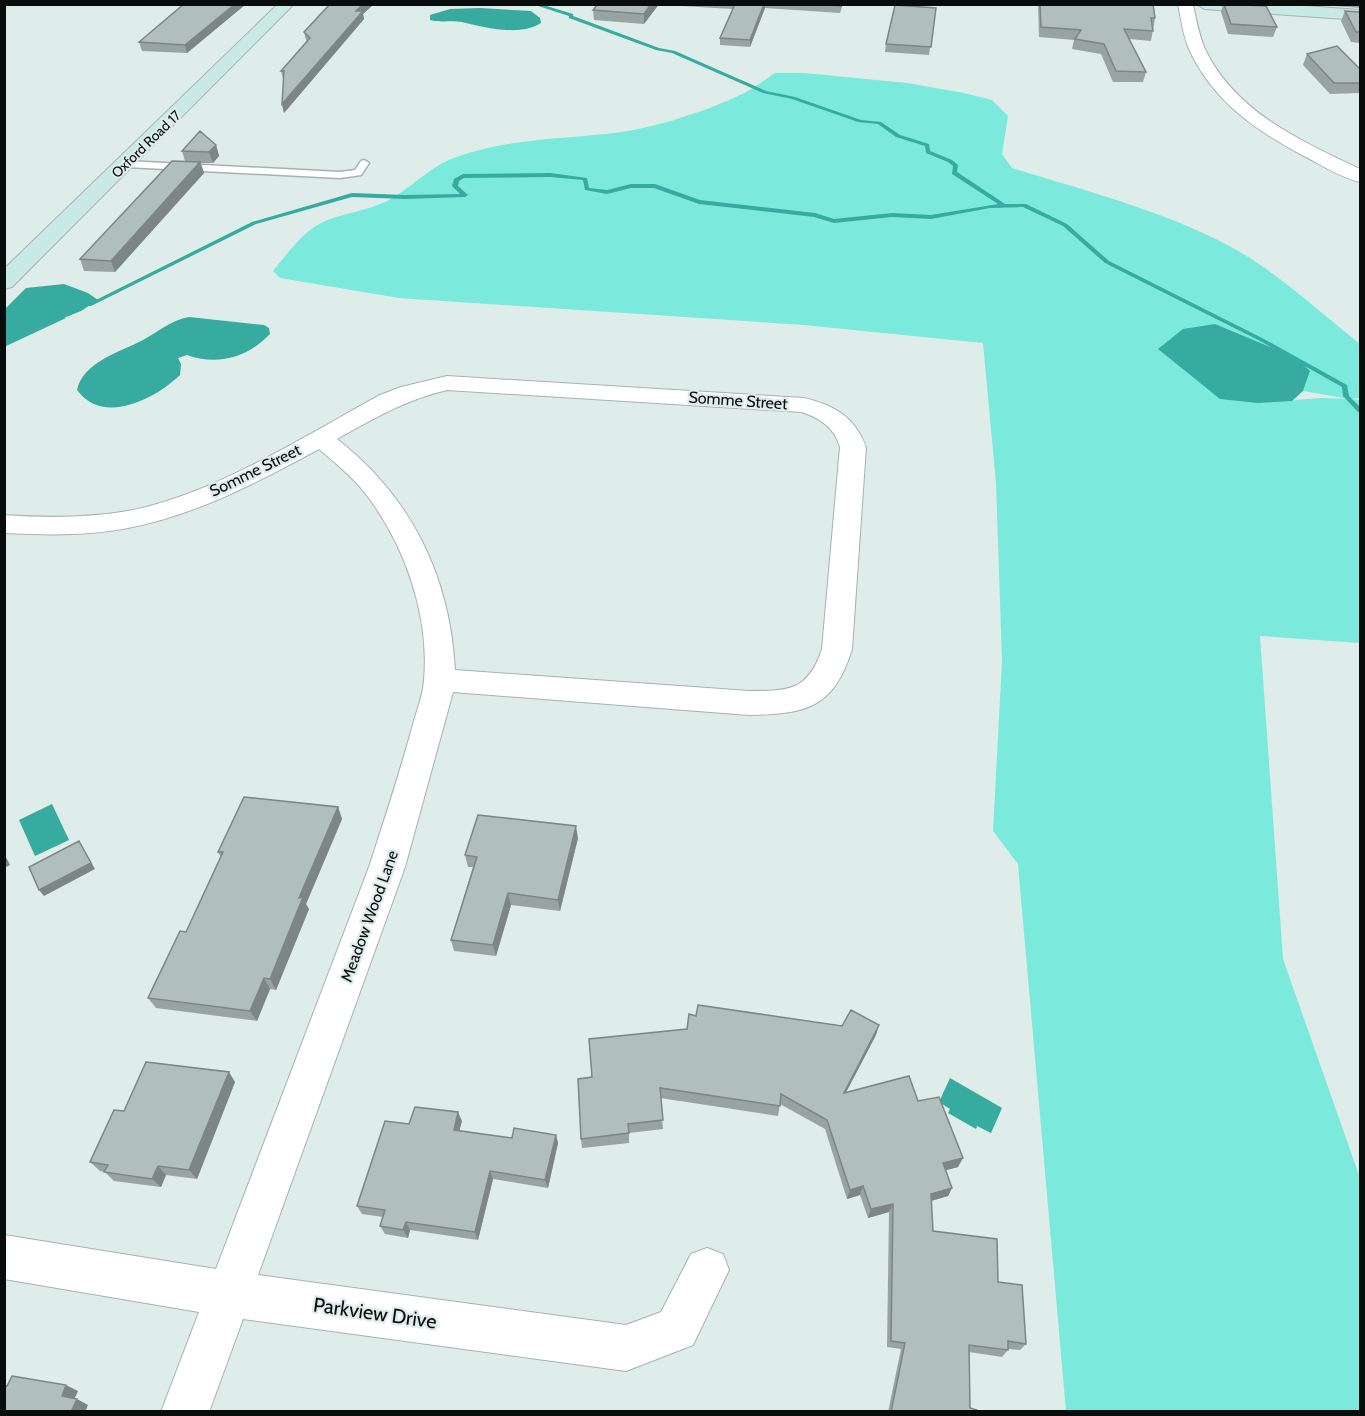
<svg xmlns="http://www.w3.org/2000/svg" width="1365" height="1416" font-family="Cabin,sans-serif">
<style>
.green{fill:#7beadc;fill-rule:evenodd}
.water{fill:#37ab9f}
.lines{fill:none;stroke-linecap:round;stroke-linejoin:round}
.stream{fill:#37ab9f;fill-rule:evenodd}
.service-casing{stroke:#a5b3b0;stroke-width:3}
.minor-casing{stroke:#a5b3b0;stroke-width:2}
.secondary-casing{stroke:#a5b3b0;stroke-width:2}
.service{fill:#fff;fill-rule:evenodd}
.minor{fill:#fff;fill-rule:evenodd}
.secondary{fill:#c9e9e5;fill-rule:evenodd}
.wall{fill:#98a4a2}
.shaded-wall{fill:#7c8684}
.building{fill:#b1bfbc;stroke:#7c8684;stroke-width:1.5}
.labels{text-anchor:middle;stroke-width:4.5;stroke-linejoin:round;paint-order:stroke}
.far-street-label{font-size:14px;fill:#080d0c;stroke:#deecea}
.street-label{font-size:16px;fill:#080d0c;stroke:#deecea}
.near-street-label{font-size:20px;fill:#080d0c;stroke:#deecea}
</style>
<rect width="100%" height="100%" fill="#deecea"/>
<!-- green -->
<path class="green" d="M 775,73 L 804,73 L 907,83 L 964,93 L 992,100 L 1008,116 L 1002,154 L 1012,168 C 1089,192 1189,217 1256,262 C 1292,286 1326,317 1360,344 L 1360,398 L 1351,399 L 1360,400 L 1360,643 L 1260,636 L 1283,959 L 1360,1178 L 1360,1411 L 1066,1411 L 1018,864 L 993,831 L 1002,661 L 996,483 L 983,343 L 804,325 L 399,298 L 280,278 L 273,271 C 288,253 303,231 325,221 C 344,213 366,211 385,202 C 410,190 427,168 454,158 C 501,140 555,139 606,134 C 648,130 698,114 736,97 C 750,91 763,81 775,73 ZM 1310,371 L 1303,391 L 1349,399 L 1320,398 L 1258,403 Z"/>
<!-- water -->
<path class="water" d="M 480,8 L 531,11 L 540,18 L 541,23 C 520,37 483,27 462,22 C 452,20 441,23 430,20 L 430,15 L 450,9 Z
M 64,284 L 88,293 L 98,300 L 81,311 L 5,342 L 5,309 L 26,288 Z
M 189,317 L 264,325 L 269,328 L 270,334 C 247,358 218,366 187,355 L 178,358 L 181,364 L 180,375 C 155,399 103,426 77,390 C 83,362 120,352 143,340 C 158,332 171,320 189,317 Z
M 1215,324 L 1297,358 L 1310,371 L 1303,391 L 1292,401 L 1258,403 L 1220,399 L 1158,349 L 1183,329 Z
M 52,804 L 69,840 L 35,856 L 19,820 Z
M 950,1078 L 1002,1108 L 991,1133 L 977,1126 L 976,1129 L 948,1113 L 950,1109 L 939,1102 Z"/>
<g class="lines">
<!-- stream -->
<path class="stream" d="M 532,4 L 540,4 L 573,14 L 573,16 L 659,48 L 675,51 L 766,91 L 795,97 L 861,120 L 881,122 L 900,135 L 929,144 L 930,151 L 952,160 L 958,165 L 957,172 L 1005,204 L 1026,204 L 1067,224 L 1109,261 L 1264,339 L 1347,385 L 1349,396 L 1360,407 L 1360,413 L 1358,412 L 1343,396 L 1342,387 L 1260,341 L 1105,263 L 1063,226 L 1023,207 L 990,208 L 931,219 L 892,217 L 834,223 L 814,217 L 699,204 L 654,188 L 631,188 L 607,194 L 585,190 L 583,180 L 550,177 L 464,178 L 459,181 L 458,186 L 468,195 L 465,197 L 405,199 L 352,197 L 256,224 L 91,306 L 86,305 L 252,222 L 352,193 L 405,195 L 460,194 L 452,186 L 454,179 L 463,174 L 550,173 L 587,178 L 589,188 L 607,190 L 631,184 L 655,184 L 700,200 L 815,213 L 834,219 L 892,213 L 931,215 L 998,204 L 952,174 L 953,166 L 948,162 L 926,153 L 925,146 L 896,137 L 878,124 L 858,122 L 792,99 L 763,93 L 672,53 L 656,50 L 569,18 L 569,16 Z
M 61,317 L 66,318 L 4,347 L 4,342 Z"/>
<!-- service casing -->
<g class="service-casing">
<path id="service" d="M 364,160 L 369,163 L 361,175 L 340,178 L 126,167 L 121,164 L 126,161 L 340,172 L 355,170 L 361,161 Z"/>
</g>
<!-- minor casing -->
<g class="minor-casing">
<path id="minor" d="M 1178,4 L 1193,4 C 1196,19 1199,35 1205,49 C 1235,112 1301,141 1360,169 L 1360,182 C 1341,178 1320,164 1302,155 C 1255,130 1212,100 1189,49 C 1183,35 1181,19 1178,4 Z
M 447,376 L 804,398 C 834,405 855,417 866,447 L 852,649 C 834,708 806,714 749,715 L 453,692 L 405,867 L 258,1275 L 626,1325 L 661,1312 L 691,1254 L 707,1248 L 723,1254 L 729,1270 L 693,1345 L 626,1371 L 243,1319 L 209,1412 L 161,1412 L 199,1312 L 4,1279 L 4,1235 L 216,1269 L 369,867 C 384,821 399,775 412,728 C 416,712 423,696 424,680 C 430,615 404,543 365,493 C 352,476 335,463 319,449 C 258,482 196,515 128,528 C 87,536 46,535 4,533 L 4,515 C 46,518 87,518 128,511 C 213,495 305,436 380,395 L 401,387 ZM 447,390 L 802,412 C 821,419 834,427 840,447 L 822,649 C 808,691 789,691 749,691 L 455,670 C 450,576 411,497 337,439 C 375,418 405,400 447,390 Z"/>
</g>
<!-- secondary casing -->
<g class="secondary-casing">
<path id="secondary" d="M 278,4 L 294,4 L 12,287 L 4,289 L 4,269 Z
M 1197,4 L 1278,4 L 1360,10 L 1360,20 L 1204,9 Z"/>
</g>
<!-- service -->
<use href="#service" class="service"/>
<!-- minor -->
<use href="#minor" class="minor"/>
<!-- secondary -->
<use href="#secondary" class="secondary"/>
</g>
<!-- wall -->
<path class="wall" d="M 184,4 L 246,4 L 187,53 L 142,51 L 139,42 Z
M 330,4 L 374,4 L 363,14 L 364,19 L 284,113 L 282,104 L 284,79 L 283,79 L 281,71 L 307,42 L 306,40 L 304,32 Z
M 659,4 L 644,24 L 594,20 L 593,10 Z
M 843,4 L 840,13 L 765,8 L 750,47 L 720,45 L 720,38 L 733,9 L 663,5 Z
M 1038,4 L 1153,4 L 1155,18 L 1151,41 L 1129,39 L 1146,72 L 1143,82 L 1113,82 L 1101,54 L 1072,49 L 1074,40 L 1039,37 Z
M 1223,4 L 1250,4 L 1277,27 L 1273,37 L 1228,34 L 1221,12 Z
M 1334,4 L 1360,4 L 1360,8 L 1334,6 Z
M 936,8 L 929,55 L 885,52 L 886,44 Z
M 1345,11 L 1360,12 L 1360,43 L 1351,42 L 1341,21 Z
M 1307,54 L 1360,69 L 1360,93 L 1330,94 L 1303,65 Z
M 216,145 L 219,156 L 213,163 L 201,163 L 204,173 L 115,272 L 84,271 L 80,259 L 185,161 L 182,151 Z
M 338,807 L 342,819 L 306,904 L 309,909 L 276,990 L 270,989 L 257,1021 L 156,1008 L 148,998 L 186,932 L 221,857 L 218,852 Z
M 578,838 L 560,911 L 511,905 L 496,956 L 454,951 L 451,940 L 473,867 L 468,867 L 465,855 Z
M 696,1016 L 876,1035 L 846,1092 L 918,1101 L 958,1167 L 946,1170 L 952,1188 L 948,1196 L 931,1201 L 933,1231 L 998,1282 L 1026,1344 L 1020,1350 L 1008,1349 L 1008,1350 L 1002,1357 L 969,1352 L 970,1408 L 977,1412 L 888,1412 L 901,1349 L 887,1347 L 889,1212 L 868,1218 L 860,1195 L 847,1199 L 825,1129 L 780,1104 L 778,1116 L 660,1098 L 663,1129 L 629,1133 L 629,1143 L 582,1148 L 581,1139 L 592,1077 L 687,1029 Z
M 235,1082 L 197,1179 L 166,1175 L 161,1187 L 114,1181 L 105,1172 L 100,1171 L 90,1162 L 124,1111 Z
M 462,1121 L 459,1131 L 512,1138 L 556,1135 L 558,1143 L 548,1188 L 493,1179 L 478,1240 L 410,1230 L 408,1238 L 385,1234 L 380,1226 L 383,1217 L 362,1214 L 357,1206 L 409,1124 Z"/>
<!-- shaded-wall -->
<path class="shaded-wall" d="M 235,4 L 246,4 L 187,53 L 185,45 Z
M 363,4 L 374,4 L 363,14 L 364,19 L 284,113 L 282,104 L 356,11 Z
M 651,4 L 659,4 L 644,24 L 644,14 Z
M 764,4 L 765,4 L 765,8 L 750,47 L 750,40 Z
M 216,145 L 219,156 L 213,163 L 209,152 Z
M 200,162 L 204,173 L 115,272 L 111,261 Z
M 338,807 L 342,819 L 306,904 L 309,909 L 276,990 L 270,979 L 299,898 Z
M 576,826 L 578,838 L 560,911 L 558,900 Z
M 79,841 L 95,869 L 44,896 L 39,890 Z
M 4,853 L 10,865 L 4,868 Z
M 508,893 L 511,905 L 496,956 L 493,945 Z
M 264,978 L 270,989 L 257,1021 L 250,1011 Z
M 879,1025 L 876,1035 L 841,1102 L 844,1093 Z
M 229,1072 L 235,1082 L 197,1179 L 189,1170 Z
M 458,1112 L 462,1121 L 457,1139 L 454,1130 Z
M 556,1135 L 558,1143 L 548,1188 L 545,1180 Z
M 963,1158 L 958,1167 L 939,1172 L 943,1163 Z
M 158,1166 L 166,1175 L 161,1187 L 152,1179 Z
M 490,1171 L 493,1179 L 478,1240 L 475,1232 Z
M 863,1186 L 860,1195 L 847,1199 L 850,1190 Z
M 952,1188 L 948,1196 L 927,1202 L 931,1194 Z
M 893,1204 L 889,1212 L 868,1218 L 871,1209 Z
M 406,1222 L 410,1230 L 408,1238 L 403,1230 Z
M 66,1385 L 78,1391 L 73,1402 L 62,1396 Z
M 77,1399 L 88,1405 L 85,1412 L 71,1412 Z"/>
<!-- building -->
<path class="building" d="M 184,4 L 235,4 L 185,45 L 139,42 Z
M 330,4 L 363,4 L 356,11 L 363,11 L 282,104 L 284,71 L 281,71 L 310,38 L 304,32 Z
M 598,4 L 651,4 L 644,14 L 593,10 Z
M 735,4 L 764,4 L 750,40 L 720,38 Z
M 812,4 L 841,4 L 841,6 Z
M 1040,4 L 1153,4 L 1155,18 L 1151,18 L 1153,31 L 1124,29 L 1146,72 L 1116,71 L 1104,44 L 1075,39 L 1081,30 L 1041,27 Z
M 1224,4 L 1266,6 L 1277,27 L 1231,24 Z
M 895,5 L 936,8 L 931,47 L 886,44 Z
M 1345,11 L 1360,12 L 1360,32 L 1356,32 Z
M 1337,46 L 1360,69 L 1360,83 L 1334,83 L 1307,54 Z
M 200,131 L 216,145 L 209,152 L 182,151 Z
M 172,161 L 200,162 L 111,261 L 80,259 Z
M 244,797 L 338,807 L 299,898 L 303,897 L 270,979 L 264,978 L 250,1011 L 148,998 L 180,931 L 186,932 L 223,852 L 218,852 Z
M 478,815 L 576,826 L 558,900 L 508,893 L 493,945 L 451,940 L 477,857 L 465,855 Z
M 79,841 L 91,863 L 39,890 L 29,867 Z
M 698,1005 L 842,1026 L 851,1010 L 879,1025 L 844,1093 L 909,1076 L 918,1101 L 939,1097 L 963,1158 L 943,1163 L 952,1188 L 931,1194 L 933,1231 L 997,1239 L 998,1282 L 1022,1285 L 1026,1344 L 1008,1341 L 1008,1350 L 969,1345 L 970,1408 L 977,1410 L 977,1412 L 891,1412 L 905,1343 L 891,1341 L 893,1204 L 871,1209 L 863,1186 L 850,1190 L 827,1120 L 781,1094 L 780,1106 L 660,1088 L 663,1120 L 628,1124 L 629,1133 L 581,1139 L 578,1079 L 592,1077 L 589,1039 L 687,1029 L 689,1014 L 696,1016 Z
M 146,1062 L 229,1072 L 189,1170 L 158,1166 L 152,1179 L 104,1172 L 108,1165 L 90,1162 L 114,1110 L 124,1111 Z
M 415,1107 L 458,1112 L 454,1130 L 512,1138 L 514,1128 L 556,1135 L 545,1180 L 490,1171 L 475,1232 L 406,1222 L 403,1230 L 380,1226 L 385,1210 L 357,1206 L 385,1121 L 409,1124 Z
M 12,1376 L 66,1385 L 62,1396 L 77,1399 L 71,1412 L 4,1412 L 4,1385 L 7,1386 Z"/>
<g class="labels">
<!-- far-street labels -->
<g class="far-street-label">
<text transform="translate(146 144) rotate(-44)" y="5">Oxford Road 17</text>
</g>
<!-- street labels -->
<g class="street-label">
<text transform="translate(738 400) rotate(4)" y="6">Somme Street</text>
<text transform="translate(255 470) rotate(-26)" y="6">Somme Street</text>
<text transform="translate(369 916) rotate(-70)" y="6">Meadow Wood Lane</text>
</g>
<!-- near-street labels -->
<g class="near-street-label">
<text transform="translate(375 1313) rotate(8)" y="7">Parkview Drive</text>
</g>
</g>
<!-- border -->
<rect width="1365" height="1416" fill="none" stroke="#080d0c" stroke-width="12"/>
</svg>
